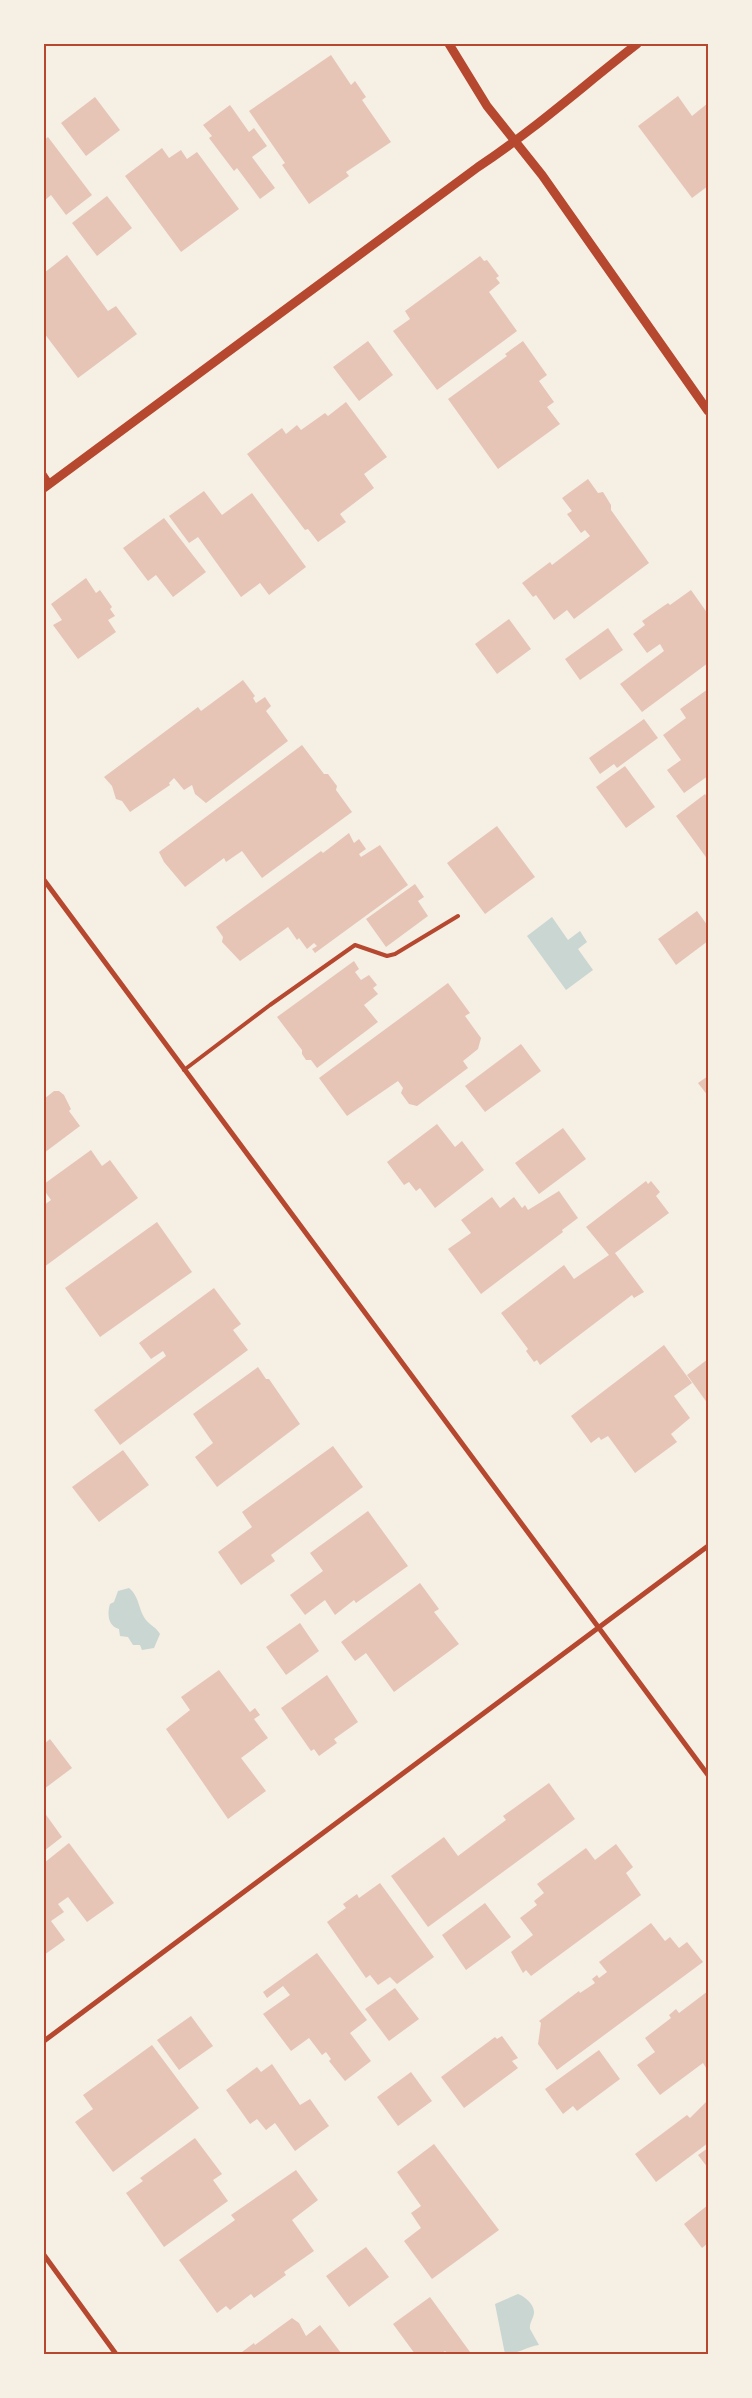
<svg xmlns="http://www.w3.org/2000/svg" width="752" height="2398" font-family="Roboto,sans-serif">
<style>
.water{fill:#c9d6d2}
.building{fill:#e6c5b7}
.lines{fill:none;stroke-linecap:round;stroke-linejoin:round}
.service{stroke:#b5482f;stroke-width:4}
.minor{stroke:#b5482f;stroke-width:5}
.tertiary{stroke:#b5482f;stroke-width:9}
.neatline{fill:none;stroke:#b5482f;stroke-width:2}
</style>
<rect width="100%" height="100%" fill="#f6efe4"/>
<!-- water -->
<path class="water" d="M 552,917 L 568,940 L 580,931 L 587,942 L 578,949 L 593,970 L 566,990 L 527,936 Z
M 129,1588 C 140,1597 138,1610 146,1620 C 151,1626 156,1627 160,1634 L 154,1648 L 142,1650 L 140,1645 L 133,1645 L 128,1637 L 120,1636 L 119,1629 C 108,1626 107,1614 110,1604 L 114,1602 L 118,1591 Z
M 518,2294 C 524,2296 534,2304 534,2312 C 534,2318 529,2323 530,2329 L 539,2345 C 526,2347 518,2354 505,2354 L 495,2304 Z"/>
<!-- building -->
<path class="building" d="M 331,55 L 351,85 L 355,81 L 366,97 L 362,100 L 391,142 L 346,172 L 349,176 L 309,204 L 282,165 L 285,163 L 249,111 Z
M 678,96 L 692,116 L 708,103 L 708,186 L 692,198 L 638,126 Z
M 95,97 L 120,130 L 86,156 L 61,123 Z
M 230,105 L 249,132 L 254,128 L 267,146 L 252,157 L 275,188 L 260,199 L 237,168 L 234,171 L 209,138 L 212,136 L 203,125 Z
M 48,137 L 92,195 L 66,215 L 51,195 L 44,201 L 44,140 Z
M 162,148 L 169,158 L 181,150 L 187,159 L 197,152 L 239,209 L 181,252 L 125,176 Z
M 107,196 L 132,228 L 97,256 L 72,223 Z
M 67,255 L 108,311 L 116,306 L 137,334 L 78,378 L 44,333 L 44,273 Z
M 480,256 L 484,261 L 487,260 L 499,276 L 496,278 L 500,283 L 489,292 L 517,331 L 437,390 L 393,331 L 410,319 L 405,311 Z
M 368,341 L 393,375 L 359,401 L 333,367 Z
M 523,341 L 547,375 L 539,381 L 554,402 L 547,407 L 560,424 L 498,469 L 448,399 L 507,356 L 505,354 Z
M 346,402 L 387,457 L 364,474 L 374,488 L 340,514 L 346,522 L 318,542 L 308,529 L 305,530 L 247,454 L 282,428 L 286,434 L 297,425 L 301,430 L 325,413 L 328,416 Z
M 588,479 L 598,493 L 603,492 L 611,505 L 611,510 L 649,563 L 574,619 L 567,610 L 554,620 L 536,595 L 533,597 L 522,583 L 550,562 L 552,565 L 590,536 L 585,530 L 581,533 L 567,514 L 572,511 L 562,498 Z
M 204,491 L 222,515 L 252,493 L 306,567 L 269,595 L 260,583 L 241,597 L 198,537 L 189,543 L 169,516 Z
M 164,518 L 206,572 L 173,597 L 156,575 L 148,581 L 123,548 Z
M 86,578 L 96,593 L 100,590 L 112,607 L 110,609 L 115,616 L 108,620 L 116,632 L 78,659 L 53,625 L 62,620 L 51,604 Z
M 691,590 L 708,614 L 708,663 L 642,712 L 620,684 L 664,651 L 660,644 L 647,653 L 633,634 L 645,625 L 642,621 L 668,603 L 670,605 Z
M 509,619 L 531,649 L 497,674 L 475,644 Z
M 608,628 L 623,650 L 580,680 L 565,659 Z
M 243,680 L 255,696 L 253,698 L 256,703 L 265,697 L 271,706 L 266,711 L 288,741 L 206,803 L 195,794 L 192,785 L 184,790 L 174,778 L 169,783 L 170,785 L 130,812 L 122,801 L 116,799 L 112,786 L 104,777 L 198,707 L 201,711 Z
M 708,689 L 708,776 L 684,793 L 667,770 L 681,760 L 663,735 L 686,718 L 680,709 Z
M 644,719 L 658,738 L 617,768 L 614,764 L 600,774 L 589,758 Z
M 302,745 L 324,774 L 328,774 L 337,786 L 336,790 L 352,812 L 262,878 L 242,851 L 226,862 L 224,858 L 185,887 L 164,862 L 159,852 Z
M 625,766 L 655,807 L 626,828 L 596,787 Z
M 705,794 L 708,798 L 708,860 L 676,816 Z
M 497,826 L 535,877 L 485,914 L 447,863 Z
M 349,833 L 354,843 L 359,839 L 366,849 L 359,854 L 361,857 L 380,845 L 408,885 L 315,953 L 312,949 L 317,946 L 314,943 L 307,949 L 299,938 L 297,940 L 288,927 L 240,961 L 222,942 L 223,937 L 216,927 L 321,851 L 323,853 Z
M 415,884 L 424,897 L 418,901 L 428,916 L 386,947 L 366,919 Z
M 697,911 L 708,926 L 708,941 L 676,965 L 658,939 Z
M 354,961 L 359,969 L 355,972 L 361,980 L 369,975 L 377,985 L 373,988 L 378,994 L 364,1005 L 378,1022 L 317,1068 L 311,1060 L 306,1060 L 302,1054 L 302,1050 L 277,1017 Z
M 448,983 L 470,1013 L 465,1016 L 481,1038 L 478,1049 L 463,1061 L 468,1068 L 417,1106 L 409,1104 L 401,1093 L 403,1088 L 398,1081 L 347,1116 L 319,1078 Z
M 521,1044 L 541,1071 L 485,1112 L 465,1086 Z
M 708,1076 L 708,1096 L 698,1083 Z
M 54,1091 L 59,1091 L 64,1095 L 71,1109 L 69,1111 L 80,1126 L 44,1153 L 44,1099 Z
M 437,1124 L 455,1147 L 462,1141 L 484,1170 L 435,1208 L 420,1188 L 416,1191 L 409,1182 L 404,1185 L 387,1162 Z
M 563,1128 L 586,1159 L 539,1194 L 515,1163 Z
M 91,1150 L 102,1166 L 110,1160 L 138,1198 L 44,1267 L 44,1205 L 51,1200 L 44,1190 L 44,1184 Z
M 646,1181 L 648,1184 L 651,1181 L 660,1192 L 656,1196 L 669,1213 L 615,1253 L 644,1292 L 634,1298 L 632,1295 L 540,1365 L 537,1360 L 534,1362 L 526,1351 L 528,1349 L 501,1313 L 564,1265 L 574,1279 L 609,1255 L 586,1227 Z
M 559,1191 L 578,1218 L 562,1230 L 563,1232 L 481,1294 L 448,1249 L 471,1233 L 461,1220 L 492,1197 L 500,1208 L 514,1197 L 522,1208 L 525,1205 L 528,1210 Z
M 157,1222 L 192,1272 L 100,1337 L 65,1288 Z
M 214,1288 L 241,1324 L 233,1330 L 248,1350 L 120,1445 L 94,1410 L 166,1356 L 163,1351 L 151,1359 L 139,1343 Z
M 664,1345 L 692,1383 L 674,1396 L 690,1418 L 671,1434 L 677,1442 L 635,1473 L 608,1436 L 601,1440 L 599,1437 L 591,1443 L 571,1416 Z
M 708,1359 L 708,1404 L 687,1375 Z
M 258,1367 L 266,1379 L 269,1379 L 300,1424 L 217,1487 L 195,1457 L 213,1443 L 193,1414 Z
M 333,1446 L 363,1487 L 271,1555 L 275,1561 L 241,1585 L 218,1552 L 252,1527 L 242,1512 Z
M 123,1450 L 149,1485 L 99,1522 L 72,1487 Z
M 368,1511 L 408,1566 L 356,1603 L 354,1600 L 335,1615 L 325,1600 L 305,1615 L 290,1595 L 323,1571 L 310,1553 Z
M 420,1583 L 439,1609 L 434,1612 L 459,1644 L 394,1692 L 366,1653 L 355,1661 L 341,1642 Z
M 300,1623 L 319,1651 L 286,1675 L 266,1647 Z
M 219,1670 L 250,1712 L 255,1708 L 260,1715 L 254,1719 L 268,1738 L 241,1758 L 266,1791 L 228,1819 L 166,1729 L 190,1710 L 181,1697 Z
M 327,1675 L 358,1722 L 334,1739 L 337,1743 L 319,1756 L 314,1749 L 311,1751 L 281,1708 Z
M 50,1739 L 72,1768 L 44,1789 L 44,1744 Z
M 549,1783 L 575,1819 L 428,1927 L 391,1876 L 444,1837 L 458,1856 L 506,1820 L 503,1816 Z
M 44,1812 L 62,1837 L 44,1851 Z
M 69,1843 L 114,1903 L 87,1922 L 68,1897 L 58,1904 L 64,1912 L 51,1921 L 65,1940 L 44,1955 L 44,1863 Z
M 616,1844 L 633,1867 L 626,1873 L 641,1895 L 531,1976 L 526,1970 L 523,1973 L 511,1952 L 533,1935 L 520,1918 L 537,1905 L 534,1901 L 544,1893 L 537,1884 L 586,1848 L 595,1860 Z
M 380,1883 L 434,1957 L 397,1984 L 390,1977 L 378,1985 L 370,1975 L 366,1978 L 327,1922 L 346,1908 L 343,1904 L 357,1894 L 359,1898 Z
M 485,1903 L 511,1937 L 466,1970 L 442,1935 Z
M 651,1923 L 665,1941 L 670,1937 L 679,1948 L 687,1942 L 703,1962 L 557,2070 L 538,2044 L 541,2023 L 539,2021 L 579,1991 L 580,1993 L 595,1983 L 592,1979 L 597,1975 L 599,1978 L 607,1972 L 599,1962 Z
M 317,1953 L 367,2020 L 350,2033 L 371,2061 L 345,2081 L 329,2061 L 331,2059 L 326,2052 L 322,2055 L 309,2038 L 291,2051 L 263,2014 L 290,1995 L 283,1986 L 267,1998 L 263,1992 Z
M 395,1988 L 419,2019 L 389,2041 L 365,2009 Z
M 708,1991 L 708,2071 L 703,2063 L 660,2095 L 637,2065 L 655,2052 L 645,2038 L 671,2018 L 669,2015 L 676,2009 L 679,2013 Z
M 191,2016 L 213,2046 L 179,2070 L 157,2040 Z
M 502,2036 L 518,2058 L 512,2061 L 518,2068 L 464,2108 L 441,2077 L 495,2037 L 497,2039 Z
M 152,2045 L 199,2108 L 113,2172 L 75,2122 L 93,2109 L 83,2095 Z
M 599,2050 L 620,2079 L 577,2111 L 573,2106 L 563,2114 L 545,2089 Z
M 272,2064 L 300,2105 L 310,2099 L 329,2126 L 295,2151 L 275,2123 L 266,2130 L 257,2119 L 250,2124 L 226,2090 L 257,2067 L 261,2072 Z
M 411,2072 L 432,2101 L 398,2126 L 377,2097 Z
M 708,2100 L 708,2143 L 656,2182 L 635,2154 L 687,2115 L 690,2118 Z
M 195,2138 L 222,2174 L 213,2180 L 228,2201 L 164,2247 L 126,2193 L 143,2181 L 140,2178 Z
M 434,2144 L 499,2230 L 432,2279 L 404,2241 L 421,2228 L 411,2213 L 421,2206 L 397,2172 Z
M 708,2148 L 708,2168 L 698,2155 Z
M 296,2170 L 318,2200 L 292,2220 L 314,2251 L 284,2272 L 286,2275 L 254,2298 L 251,2294 L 230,2310 L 226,2306 L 217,2313 L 179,2260 L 235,2220 L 231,2215 Z
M 708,2205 L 708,2243 L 702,2248 L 684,2224 Z
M 366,2247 L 389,2277 L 349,2307 L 326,2276 Z
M 430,2297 L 470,2352 L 467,2354 L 448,2354 L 445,2351 L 441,2354 L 415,2354 L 393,2324 Z
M 292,2318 L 299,2323 L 306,2336 L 320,2325 L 341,2353 L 243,2354 L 242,2352 L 254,2343 L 255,2345 Z"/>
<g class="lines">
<!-- service -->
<path class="service" d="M 184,1070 L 270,1005 L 355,945 L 387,956 L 395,954 L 458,916"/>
<!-- minor -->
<path class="minor" d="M 44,474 L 50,483
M 44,880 L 708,1775
M 44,2041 L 708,1546
M 44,2255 L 116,2354"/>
<!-- tertiary -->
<path class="tertiary" d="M 449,44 L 487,106 L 542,175 L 708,411
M 44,488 L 478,167 C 534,130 584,85 637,44"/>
</g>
<!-- border -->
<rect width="752" height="2398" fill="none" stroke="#f6efe4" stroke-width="90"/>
<rect x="45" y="45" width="662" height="2308" class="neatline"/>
</svg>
